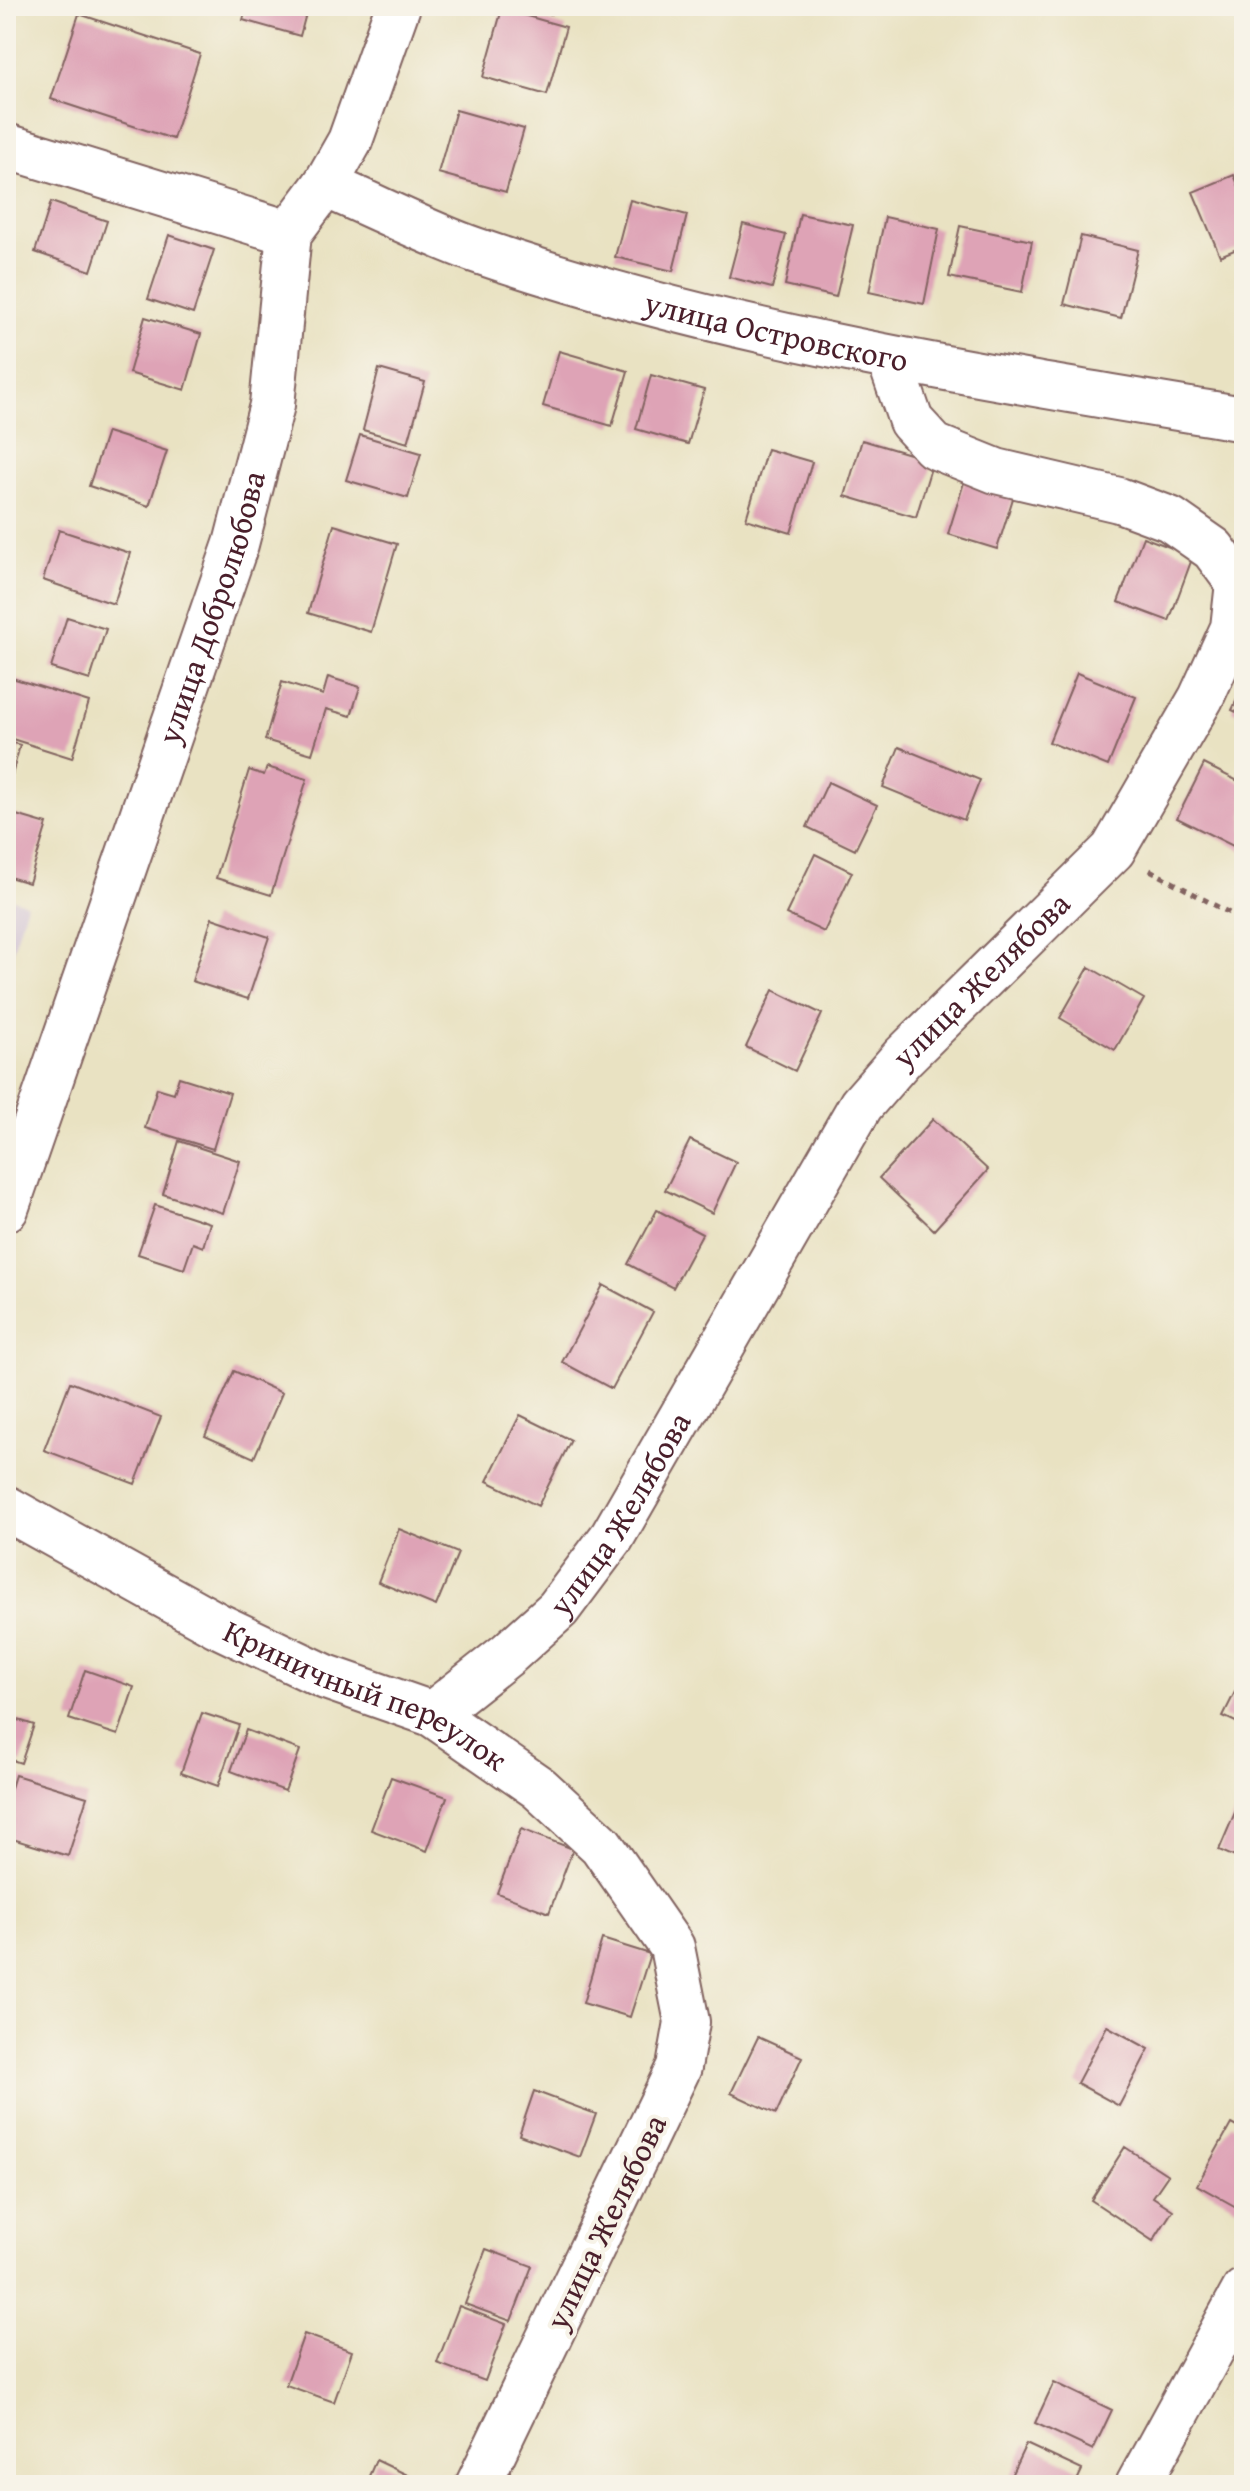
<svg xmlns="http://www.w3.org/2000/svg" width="1250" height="2491" font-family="'Gentium Book Plus',serif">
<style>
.industrial{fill:#cdbed2}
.building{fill:#dea3b6}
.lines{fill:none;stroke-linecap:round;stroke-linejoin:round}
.minor-casing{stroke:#826360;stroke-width:48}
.path{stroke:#826360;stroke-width:5;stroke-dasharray:6 6;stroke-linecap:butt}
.minor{stroke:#fff;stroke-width:44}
.labels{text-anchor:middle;stroke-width:8;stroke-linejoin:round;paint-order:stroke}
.street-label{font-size:32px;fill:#4a1f2b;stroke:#f7f3e8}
</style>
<rect width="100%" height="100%" fill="#f7f3e8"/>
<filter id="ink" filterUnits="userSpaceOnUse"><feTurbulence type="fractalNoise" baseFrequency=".0125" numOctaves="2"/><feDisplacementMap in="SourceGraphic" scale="16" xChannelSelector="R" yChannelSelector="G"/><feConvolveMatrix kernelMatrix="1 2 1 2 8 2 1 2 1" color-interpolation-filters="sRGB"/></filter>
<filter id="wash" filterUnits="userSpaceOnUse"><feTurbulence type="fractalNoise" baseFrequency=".006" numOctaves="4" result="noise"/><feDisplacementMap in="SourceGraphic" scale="32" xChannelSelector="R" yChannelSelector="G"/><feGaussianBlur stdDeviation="1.8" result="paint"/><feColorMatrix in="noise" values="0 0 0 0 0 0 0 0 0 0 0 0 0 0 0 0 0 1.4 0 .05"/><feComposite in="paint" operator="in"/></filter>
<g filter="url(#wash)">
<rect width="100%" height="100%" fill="#e9e2c2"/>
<!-- industrial -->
<path class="industrial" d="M 6,896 L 27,904 L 6,973 Z"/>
<g id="blocks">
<!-- building -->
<path class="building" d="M 247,6 L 308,6 L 300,36 L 243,20 Z
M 527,6 L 554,6 L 551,14 Z
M 502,9 L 566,27 L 547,95 L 483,77 Z
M 79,14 L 200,54 L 173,139 L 51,99 Z
M 456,110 L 524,129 L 506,192 L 438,173 Z
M 1234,175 L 1244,198 L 1244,246 L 1220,256 L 1193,192 Z
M 630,200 L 687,215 L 673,271 L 615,257 Z
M 51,202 L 107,221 L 91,271 L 35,252 Z
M 800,214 L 853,225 L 836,297 L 785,285 Z
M 885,217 L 939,229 L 924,304 L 869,292 Z
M 743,224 L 786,235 L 772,288 L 729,277 Z
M 960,226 L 1032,241 L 1022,292 L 949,277 Z
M 169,235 L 214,250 L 193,314 L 148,299 Z
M 1081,236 L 1138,250 L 1121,318 L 1064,304 Z
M 145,317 L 201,334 L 185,390 L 129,373 Z
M 559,351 L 628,371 L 612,426 L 543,406 Z
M 379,369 L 425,382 L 408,443 L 363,430 Z
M 651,375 L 704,390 L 688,444 L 636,429 Z
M 107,432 L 167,451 L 149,506 L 89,486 Z
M 360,435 L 421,453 L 408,498 L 346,480 Z
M 862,440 L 933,461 L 916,517 L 845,496 Z
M 767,449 L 812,462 L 791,533 L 746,519 Z
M 966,476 L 1015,492 L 997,549 L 948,534 Z
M 334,525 L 397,544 L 371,632 L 308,613 Z
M 59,530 L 130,553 L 114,604 L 43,580 Z
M 1143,537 L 1193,556 L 1169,621 L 1118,602 Z
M 67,617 L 106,629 L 90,680 L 51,668 Z
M 1077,673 L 1136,697 L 1108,766 L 1049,742 Z
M 328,677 L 360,687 L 351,716 L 326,709 L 312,754 L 265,740 L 282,682 L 323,695 Z
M 12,678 L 89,702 L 72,758 L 6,737 L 6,697 Z
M 1244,684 L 1244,716 L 1232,710 Z
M 6,741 L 20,745 L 7,794 L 6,794 Z
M 899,747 L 980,780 L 964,820 L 883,787 Z
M 1204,764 L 1244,784 L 1243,851 L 1177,818 Z
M 267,767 L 307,779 L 271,895 L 216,878 L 249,770 L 264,775 Z
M 828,782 L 877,805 L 855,850 L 807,827 Z
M 6,812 L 47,824 L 29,883 L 6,876 Z
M 815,854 L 852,872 L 824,932 L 786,914 Z
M 212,918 L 269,937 L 248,999 L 192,981 Z
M 1089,967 L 1144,999 L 1115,1050 L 1060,1018 Z
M 773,990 L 822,1014 L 795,1071 L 746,1047 Z
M 179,1077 L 230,1093 L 213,1149 L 145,1128 L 157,1088 L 174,1093 Z
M 933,1119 L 988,1170 L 934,1230 L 879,1178 Z
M 690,1140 L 736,1162 L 712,1213 L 665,1190 Z
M 179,1141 L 240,1161 L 223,1213 L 163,1194 Z
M 155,1205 L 210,1223 L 203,1247 L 193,1243 L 184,1269 L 138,1254 Z
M 657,1210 L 702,1234 L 673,1288 L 628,1264 Z
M 603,1285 L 653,1312 L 612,1389 L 562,1362 Z
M 234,1371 L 282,1393 L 254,1458 L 205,1436 Z
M 70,1382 L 161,1417 L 135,1484 L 44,1450 Z
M 520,1415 L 571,1440 L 538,1506 L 487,1481 Z
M 399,1529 L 458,1553 L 436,1606 L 378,1582 Z
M 85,1670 L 134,1687 L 118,1735 L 69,1719 Z
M 1244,1674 L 1244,1726 L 1223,1716 Z
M 202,1713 L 239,1725 L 218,1786 L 181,1773 Z
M 6,1716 L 34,1725 L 21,1763 L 6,1758 Z
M 246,1730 L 300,1750 L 285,1791 L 231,1771 Z
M 15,1775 L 87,1797 L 68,1856 L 6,1837 L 6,1804 Z
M 391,1777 L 447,1797 L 427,1851 L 371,1830 Z
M 1239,1803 L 1244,1805 L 1244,1861 L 1219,1850 Z
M 521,1829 L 573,1849 L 549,1913 L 497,1893 Z
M 602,1939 L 650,1954 L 630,2017 L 583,2003 Z
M 1107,2026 L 1149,2049 L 1119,2106 L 1077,2083 Z
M 758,2037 L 802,2057 L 776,2114 L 731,2093 Z
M 534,2091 L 596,2114 L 580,2157 L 519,2135 Z
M 1231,2124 L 1244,2131 L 1244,2198 L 1238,2208 L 1197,2185 Z
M 1125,2147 L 1168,2175 L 1153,2197 L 1173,2210 L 1153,2241 L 1091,2200 Z
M 486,2249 L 532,2266 L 511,2321 L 465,2304 Z
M 459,2306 L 506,2324 L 485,2381 L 437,2363 Z
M 304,2334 L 352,2351 L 334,2402 L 286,2385 Z
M 1054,2382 L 1112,2410 L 1093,2450 L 1035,2423 Z
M 1026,2444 L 1082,2470 L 1075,2485 L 1007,2484 Z
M 376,2460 L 418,2480 L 415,2485 L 365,2485 Z"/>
</g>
</g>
<g filter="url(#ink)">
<use href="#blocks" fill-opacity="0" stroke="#826360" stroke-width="2"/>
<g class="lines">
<!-- minor casing -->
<g class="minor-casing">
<g id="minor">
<path d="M 6,146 L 289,233"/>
<path id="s1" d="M 325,185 C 375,206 424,232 475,250 C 724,336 986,376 1244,419"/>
<path id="s2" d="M 6,1209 L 236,544 L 272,405 L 289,233 L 325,185 L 350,141 L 398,6"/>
<path id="s3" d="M 6,1508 L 217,1625 L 326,1677 L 432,1714 L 539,1788 L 601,1845 L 672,1947 L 687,2022 L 679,2067 L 478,2485"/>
<path id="s4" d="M 432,1714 L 508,1654 L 558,1609 L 612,1537 L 861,1105 L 903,1057 L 1113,850 L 1201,698 L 1233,628 L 1238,583 L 1213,549 L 1170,519 L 1119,500 L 996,471 L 934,446 L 911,421 L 890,360"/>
<path d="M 1138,2485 L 1244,2291"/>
</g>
</g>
<!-- path -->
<path class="path" d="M 1150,870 L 1244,921"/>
<!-- minor -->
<use href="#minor" class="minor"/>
</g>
</g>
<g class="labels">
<!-- street labels -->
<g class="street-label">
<text dy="11" stroke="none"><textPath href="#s1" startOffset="476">улица Островского</textPath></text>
<text dy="11" stroke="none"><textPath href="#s2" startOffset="636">улица Добролюбова</textPath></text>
<text dy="11" stroke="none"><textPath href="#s4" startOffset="926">улица Желябова</textPath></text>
<text dy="11" stroke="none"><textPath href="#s4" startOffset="278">улица Желябова</textPath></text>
<text dy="11" stroke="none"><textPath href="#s3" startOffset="406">Криничный переулок</textPath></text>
<text transform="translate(606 2222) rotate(-64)" y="11">улица Желябова</text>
</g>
</g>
<!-- margin -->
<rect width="1250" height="2491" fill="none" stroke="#f7f3e8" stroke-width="32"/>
</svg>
